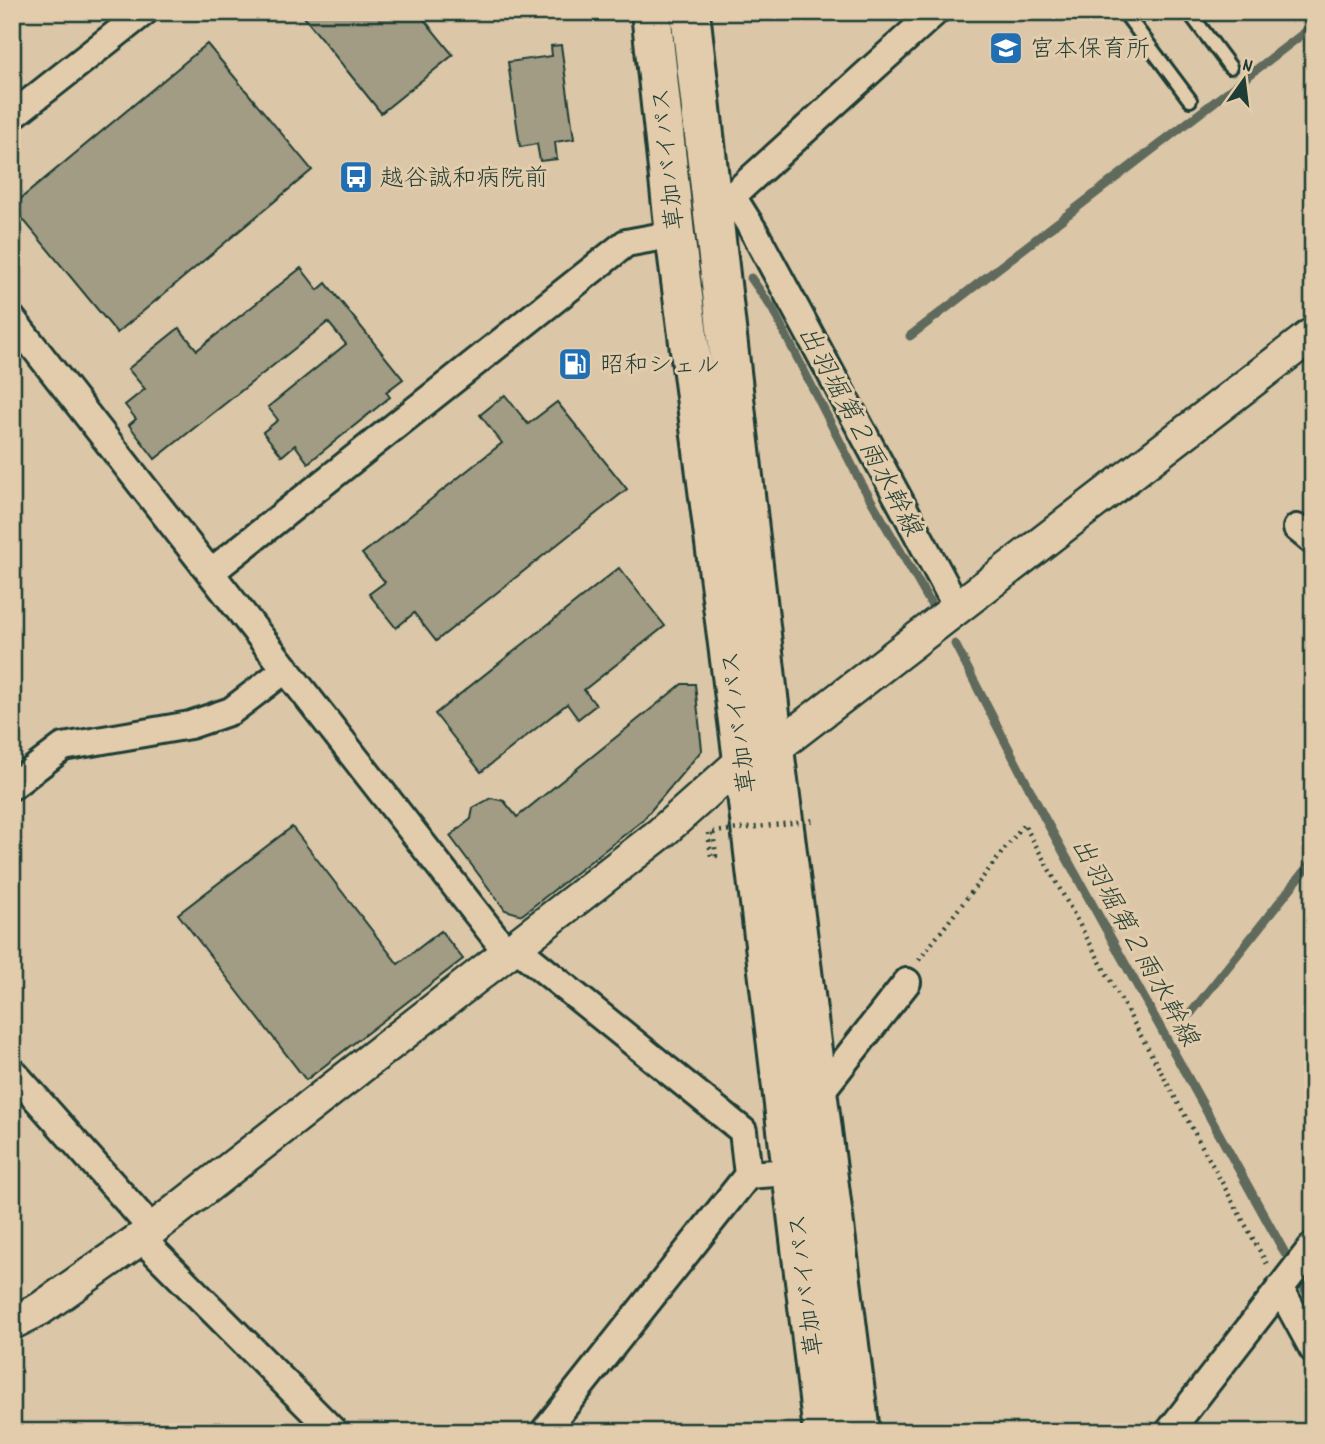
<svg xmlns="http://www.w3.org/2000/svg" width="1325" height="1444" font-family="Dekko,'Klee One',sans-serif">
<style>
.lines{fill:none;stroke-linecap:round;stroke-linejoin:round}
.stream{stroke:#5f6b5b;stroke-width:9}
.building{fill:#a19c83;stroke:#1f3d34;stroke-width:2}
.service-casing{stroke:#1f3d34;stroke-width:18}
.minor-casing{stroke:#1f3d34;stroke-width:32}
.tertiary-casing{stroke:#1f3d34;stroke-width:37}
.trunk-casing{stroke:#1f3d34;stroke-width:44}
.path{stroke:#1f3d34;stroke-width:4.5;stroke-dasharray:2 5;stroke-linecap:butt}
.service{stroke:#e3ccac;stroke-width:12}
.minor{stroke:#e3ccac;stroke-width:26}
.tertiary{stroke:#e3ccac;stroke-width:32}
.trunk{stroke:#e3ccac;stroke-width:38}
.path-bridge{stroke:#1f3d34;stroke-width:4.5;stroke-dasharray:2 5;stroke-linecap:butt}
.labels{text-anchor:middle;stroke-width:6;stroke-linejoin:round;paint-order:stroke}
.poi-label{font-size:24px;fill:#1f3d34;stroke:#e3ccac;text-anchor:start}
.street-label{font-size:24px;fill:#1f3d34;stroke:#e3ccac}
.water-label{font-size:26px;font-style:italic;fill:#2a453a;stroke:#e3ccac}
</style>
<rect width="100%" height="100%" fill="#dbc6a7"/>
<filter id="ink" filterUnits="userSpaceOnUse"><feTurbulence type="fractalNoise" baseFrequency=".0143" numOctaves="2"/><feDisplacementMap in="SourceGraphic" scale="14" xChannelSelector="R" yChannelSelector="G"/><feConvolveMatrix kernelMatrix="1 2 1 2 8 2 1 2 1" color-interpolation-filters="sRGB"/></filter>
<g filter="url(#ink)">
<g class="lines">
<!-- stream -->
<path class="stream" d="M 751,278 L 772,308 L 860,481 L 931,604
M 910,336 L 1313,26
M 955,644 L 1044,817 L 1286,1255
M 1191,1013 L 1313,860
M 1300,1280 L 1313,1303"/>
</g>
<!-- building -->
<path class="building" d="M 300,12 L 418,12 L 453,55 L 381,113 Z
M 207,44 L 312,170 L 117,333 L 12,206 Z
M 561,45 L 574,139 L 555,142 L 557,159 L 540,161 L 537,144 L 520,147 L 508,62 L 552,56 L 551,46 Z
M 301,268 L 318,290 L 326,283 L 403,379 L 386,392 L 390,397 L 308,463 L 295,445 L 282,456 L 263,432 L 278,420 L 268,407 L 346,344 L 328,322 L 155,459 L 129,425 L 136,419 L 125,405 L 145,389 L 128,369 L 179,328 L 197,350 Z
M 505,395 L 528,424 L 557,402 L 627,489 L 436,641 L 414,613 L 396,628 L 369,594 L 385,582 L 362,554 L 502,443 L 480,415 Z
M 619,568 L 665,626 L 584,690 L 596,705 L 578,719 L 567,704 L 481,772 L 435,714 Z
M 682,684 L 695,684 L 702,750 L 642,821 L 522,915 L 505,910 L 450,836 L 471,819 L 473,808 L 491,798 L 504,801 L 517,817 Z
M 292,827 L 398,964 L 441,931 L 463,959 L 306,1080 L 178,914 Z"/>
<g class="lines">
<!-- service casing -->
<g class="service-casing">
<path id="service" d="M 1124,12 L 1190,100
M 1189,12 L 1230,67"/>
</g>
<!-- minor casing -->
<g class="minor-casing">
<path id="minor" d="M 935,12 L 732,196 L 755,233 L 957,607
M 12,116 L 144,12
M 12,319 L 506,951
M 1297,528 L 1313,541
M 211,572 L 626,243 L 675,234
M 12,786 L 63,747 L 190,725 L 231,711 L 286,669
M 513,945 L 743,1131 L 748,1175 L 791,1172
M 12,1071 L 152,1229
M 818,1095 L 907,982
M 141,1238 L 334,1432
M 1280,1288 L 1313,1349
M 544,1432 L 748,1175
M 1169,1432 L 1313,1246"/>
</g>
<!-- tertiary casing -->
<g class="tertiary-casing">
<path id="tertiary" d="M 12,1323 L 40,1309 L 141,1238 L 661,833 L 743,760 L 774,749 L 1313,334"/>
</g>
<!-- trunk casing -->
<g class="trunk-casing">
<path id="trunk" d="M 651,12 L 675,234 L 743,760 L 823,1432
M 690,12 L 774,749 L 860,1432"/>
</g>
<!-- path -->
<path class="path" d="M 708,833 L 711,856 L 716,856 L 713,832
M 919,960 L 1024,824 L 1267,1264"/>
<!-- service -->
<use href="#service" class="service"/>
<!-- minor -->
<use href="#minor" class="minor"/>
<!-- tertiary -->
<use href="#tertiary" class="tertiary"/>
<!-- trunk -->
<use href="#trunk" class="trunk"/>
<!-- path-bridge -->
<path class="path-bridge" d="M 713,832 L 817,820"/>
</g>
</g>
<!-- icons -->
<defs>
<g id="school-square" transform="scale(1.75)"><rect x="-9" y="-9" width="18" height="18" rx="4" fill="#1f6fb2" stroke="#e3ccac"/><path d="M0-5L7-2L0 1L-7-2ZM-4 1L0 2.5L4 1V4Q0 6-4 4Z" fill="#fff"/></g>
<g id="bus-square" transform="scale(1.75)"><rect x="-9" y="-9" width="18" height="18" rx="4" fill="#1f6fb2" stroke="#e3ccac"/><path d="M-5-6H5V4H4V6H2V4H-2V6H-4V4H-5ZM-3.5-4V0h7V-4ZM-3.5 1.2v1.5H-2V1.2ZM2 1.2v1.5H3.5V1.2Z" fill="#fff"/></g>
<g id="fuel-square" transform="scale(1.75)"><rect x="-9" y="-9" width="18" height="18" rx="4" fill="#1f6fb2" stroke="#e3ccac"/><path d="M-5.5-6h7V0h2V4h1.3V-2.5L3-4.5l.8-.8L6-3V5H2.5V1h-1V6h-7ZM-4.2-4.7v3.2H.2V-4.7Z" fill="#fff"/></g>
</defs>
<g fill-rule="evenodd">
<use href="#school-square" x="1006" y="48"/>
<use href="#bus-square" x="356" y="177"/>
<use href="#fuel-square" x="575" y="364"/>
</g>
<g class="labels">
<!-- poi labels -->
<g class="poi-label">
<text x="1030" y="56">宮本保育所</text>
<text x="380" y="185">越谷誠和病院前</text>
<text x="600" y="372">昭和シェル</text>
</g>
<!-- street labels -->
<g class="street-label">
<text transform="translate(667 159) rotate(-96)" y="8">草加バイパス</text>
<text transform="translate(738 722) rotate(-97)" y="8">草加バイパス</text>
<text transform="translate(805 1285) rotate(-97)" y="8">草加バイパス</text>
</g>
<!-- water labels -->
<g class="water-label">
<text transform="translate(861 430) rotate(62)" y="9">出羽堀第２雨水幹線</text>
<text transform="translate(1136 941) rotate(61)" y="9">出羽堀第２雨水幹線</text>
</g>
</g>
<!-- margin -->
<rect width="1325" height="1444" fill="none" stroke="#e3ccac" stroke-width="42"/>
<rect x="21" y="21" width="1283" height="1402" fill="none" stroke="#1f3d34" stroke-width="2.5" filter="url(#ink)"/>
<!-- north arrow -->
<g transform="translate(1244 80) rotate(14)" stroke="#e3ccac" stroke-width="5" paint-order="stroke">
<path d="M0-5L12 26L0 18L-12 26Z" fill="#1f3d34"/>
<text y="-10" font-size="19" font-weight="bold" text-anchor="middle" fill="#1f3d34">N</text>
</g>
</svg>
